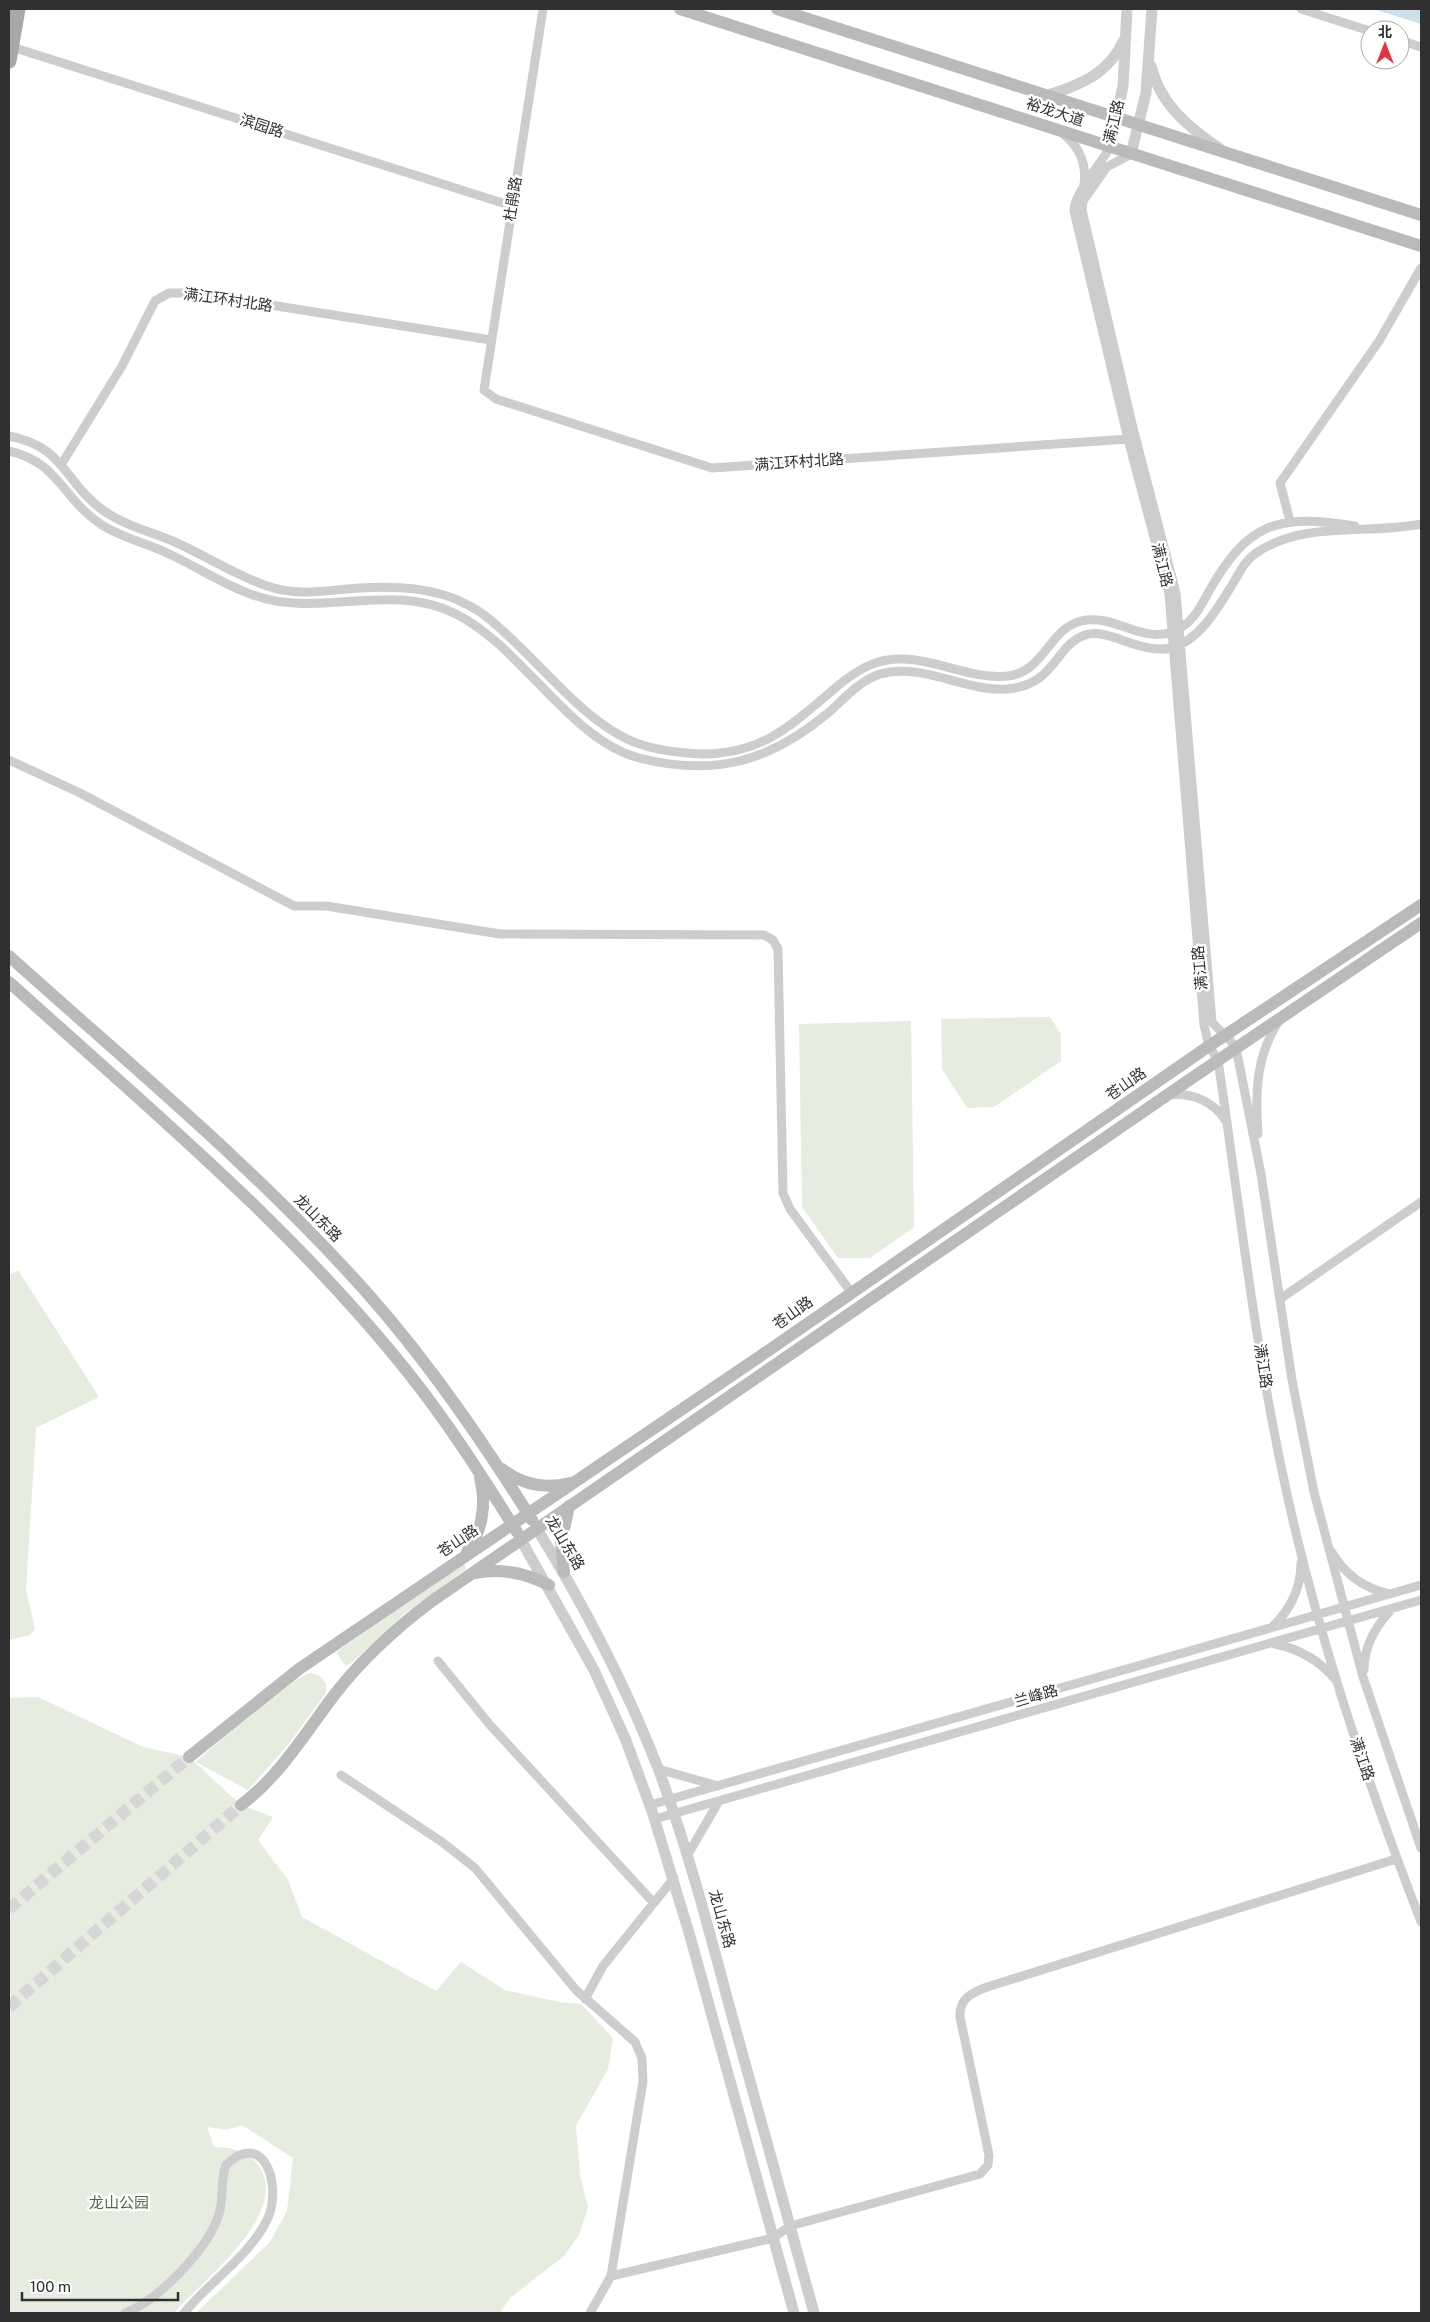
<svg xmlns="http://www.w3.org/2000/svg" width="1430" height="2322" font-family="'Public Sans','Noto Sans SC',sans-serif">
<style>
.green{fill:#e6edde}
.water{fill:#cbdfec}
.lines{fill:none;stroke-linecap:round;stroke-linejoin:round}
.secondary-tunnel{stroke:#d6d6d6;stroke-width:12;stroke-dasharray:12 6;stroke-linecap:butt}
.minor{stroke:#cdcdcd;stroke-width:9}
.tertiary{stroke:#cdcdcd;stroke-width:11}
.secondary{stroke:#bababa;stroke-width:12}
.primary{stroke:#a8a8a8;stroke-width:15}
.labels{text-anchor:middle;stroke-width:5;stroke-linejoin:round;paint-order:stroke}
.street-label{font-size:15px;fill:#303030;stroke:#fff}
.park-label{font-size:15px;fill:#536b3d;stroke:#fff}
</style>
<rect width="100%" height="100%" fill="#fff"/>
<!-- green -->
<path class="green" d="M 1050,1017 L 1061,1034 L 1061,1061 L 994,1107 L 967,1108 L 942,1069 L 941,1019 Z
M 911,1021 L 914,1227 L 870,1258 L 838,1258 L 802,1207 L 799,1024 Z
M 18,1270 L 99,1397 L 36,1428 L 26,1590 L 35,1629 L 30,1635 L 9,1640 L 9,1275 Z
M 465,1563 L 466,1569 L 404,1614 L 350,1664 L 346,1666 L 336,1653 L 339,1650 Z
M 311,1673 L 320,1676 L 326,1683 L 326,1693 L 287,1746 L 248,1790 L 196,1762 C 218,1742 287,1678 311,1673 Z
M 38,1697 L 143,1747 L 189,1757 L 241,1805 L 273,1817 L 258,1840 L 288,1880 L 302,1917 L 436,1991 L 461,1962 L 505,1990 L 559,2002 L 581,2004 L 613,2038 L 608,2069 L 576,2126 L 580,2175 L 588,2207 L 579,2235 L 564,2256 L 510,2298 L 500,2313 L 196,2313 L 270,2242 L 287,2211 L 293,2158 L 242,2125 L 227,2130 L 207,2127 L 214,2147 C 233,2148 249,2150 260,2168 C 289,2216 201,2281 174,2313 L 9,2313 L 9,1698 Z"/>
<!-- water -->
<path class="water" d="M 1374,9 L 1421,9 L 1421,24 Z"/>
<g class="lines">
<!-- secondary-tunnel -->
<path class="secondary-tunnel" d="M 9,1909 L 189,1757
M 9,2007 L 241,1805"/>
<!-- minor -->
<path class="minor" d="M 543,9 L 484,390 L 496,399 L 712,468 L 1128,439
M 1301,9 L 1370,31
M 1400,40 L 1421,47
M 12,47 L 512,206
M 1062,133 C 1079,146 1087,163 1084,185
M 1110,147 C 1101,164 1073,195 1074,211 L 1128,439 L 1169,594 L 1204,1025 L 1209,1046 L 1218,1060 C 1238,1195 1253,1332 1281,1466 C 1313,1622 1364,1774 1421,1922
M 1131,154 L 1107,167 L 1083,201 L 1082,210 L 1133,428 L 1176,593 L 1212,1022 C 1220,1032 1229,1037 1236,1048 L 1261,1174 L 1292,1380 L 1314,1492 L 1363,1677 L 1421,1848
M 9,436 C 66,447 63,482 104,511 C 126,526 152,532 175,542 C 206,556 235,575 267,586 C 299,597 327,590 359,588 C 395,586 434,587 466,604 C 487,614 504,632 521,648 C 551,677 588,721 627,739 C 650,750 677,753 703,754 C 758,754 786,730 826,696 C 839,684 854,672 870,665 C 915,645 962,681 1008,676 C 1044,672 1049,629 1081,621 C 1114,613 1139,643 1172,632 C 1191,625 1199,610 1208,593 C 1247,523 1277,513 1355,526
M 9,451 C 59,462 64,501 102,525 C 122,538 147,543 169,554 C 198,567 225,586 256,596 C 321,618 391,581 456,614 C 522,647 570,740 639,758 C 714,777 769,762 828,713 C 844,699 859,681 880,674 C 922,662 965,692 1007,689 C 1056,685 1054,646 1085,635 C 1108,627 1140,655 1171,648 C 1199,641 1218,608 1232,585 C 1239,574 1244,561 1256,553 C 1305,520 1366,535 1421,524
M 61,465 L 122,366 L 155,301 L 169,293 L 195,293 L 491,340
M 1290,521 L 1280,483 L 1379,341 L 1421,268
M 9,760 L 80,793 L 294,906 L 326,906 L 500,934 L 764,935 L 773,940 L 778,949 L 783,1193 L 790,1209 L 851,1292
M 1168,1095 C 1192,1092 1213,1101 1226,1121
M 1258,1134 C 1255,1094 1256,1055 1279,1021
M 1280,1299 L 1421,1202
M 1331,1551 C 1344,1574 1364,1588 1389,1594
M 1271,1628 C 1290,1611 1301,1588 1301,1563
M 1275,1644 C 1300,1649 1320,1661 1336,1680
M 438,1661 L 490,1725 L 653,1902
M 1364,1670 C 1364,1646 1375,1627 1391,1610
M 658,1769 L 718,1786
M 341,1775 L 442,1842 L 475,1868 L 576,1990 L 635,2042 L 642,2058 L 643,2081 L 611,2276 L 590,2313
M 650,1805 L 1421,1585
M 655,1819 L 1421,1600
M 687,1856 L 719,1801
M 585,1999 L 603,1966 L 674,1878
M 611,2276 L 773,2238 L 790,2226 L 980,2174 L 988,2165 L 989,2155 L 960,2017 C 959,1999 971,1993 987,1987 L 1396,1859
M 125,2313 C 157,2302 209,2248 219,2214 C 224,2198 220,2181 226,2165 C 264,2128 282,2185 268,2218 C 250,2256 210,2281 184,2313"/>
<!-- tertiary -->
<path class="tertiary" d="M 1151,66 C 1160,104 1188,127 1219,148
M 1048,95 C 1081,85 1109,73 1124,40
M 1110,147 L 1123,86 L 1127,9
M 1131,154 L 1146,93 L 1152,9
M 537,1529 C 584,1605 625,1684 658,1768 C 687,1846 708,1926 729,2005 C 758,2108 786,2211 814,2313
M 521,1540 L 594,1670 L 625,1738 L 652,1811 L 690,1936 L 794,2313"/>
<!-- secondary -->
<path class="secondary" d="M 680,9 L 1421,246
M 777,9 L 1421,215
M 9,956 C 130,1065 259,1171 368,1294 C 430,1364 482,1440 532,1520
M 9,982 C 146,1106 290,1225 406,1370 C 447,1421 482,1476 517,1532
M 502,1469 C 522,1485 546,1489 570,1483
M 467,1552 C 482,1532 487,1503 480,1478
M 564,1572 L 561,1543 L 569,1506
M 475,1573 C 501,1568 526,1573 549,1585
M 189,1757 L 299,1669 L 759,1357 L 1209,1046 L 1421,905
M 241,1805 C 280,1776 306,1732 335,1694 C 363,1658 396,1628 432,1601 L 1192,1078 L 1421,923"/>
<!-- primary -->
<path class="primary" d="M 9,61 L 18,9"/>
</g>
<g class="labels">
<!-- street labels -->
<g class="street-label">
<text transform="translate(1055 112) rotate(18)" y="5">裕龙大道</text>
<text transform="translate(1114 122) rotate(-77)" y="5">满江路</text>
<text transform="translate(262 126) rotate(18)" y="5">滨园路</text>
<text transform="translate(513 199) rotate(-81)" y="5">杜鹃路</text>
<text transform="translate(228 300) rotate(8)" y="5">满江环村北路</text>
<text transform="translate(799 462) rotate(-4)" y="5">满江环村北路</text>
<text transform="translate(1162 565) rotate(76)" y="5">满江路</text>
<text transform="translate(1200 968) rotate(-95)" y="5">满江路</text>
<text transform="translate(1126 1084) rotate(-35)" y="5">苍山路</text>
<text transform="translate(318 1218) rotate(45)" y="5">龙山东路</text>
<text transform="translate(793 1313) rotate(-36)" y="5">苍山路</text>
<text transform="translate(1263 1366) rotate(81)" y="5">满江路</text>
<text transform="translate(458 1541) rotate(-34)" y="5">苍山路</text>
<text transform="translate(565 1543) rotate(59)" y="5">龙山东路</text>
<text transform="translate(1036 1696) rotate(-16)" y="5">兰峰路</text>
<text transform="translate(1362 1759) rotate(71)" y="5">满江路</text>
<text transform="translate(722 1919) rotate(74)" y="5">龙山东路</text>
</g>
<!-- park labels -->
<g class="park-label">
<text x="119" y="2208">龙山公园</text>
</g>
</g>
<!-- border -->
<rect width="1430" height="2322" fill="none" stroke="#303030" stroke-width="20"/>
<!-- north arrow -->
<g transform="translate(1385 45)"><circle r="24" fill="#ffffff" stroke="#acacac"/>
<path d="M0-4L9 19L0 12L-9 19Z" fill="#e33541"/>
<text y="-8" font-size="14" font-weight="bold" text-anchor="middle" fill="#303030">北</text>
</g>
<!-- scale -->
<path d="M22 2292v8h156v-8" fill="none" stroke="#303030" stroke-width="2.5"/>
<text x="30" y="2292" font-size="15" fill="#303030" stroke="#ffffff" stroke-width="4" paint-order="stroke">100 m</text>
</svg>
